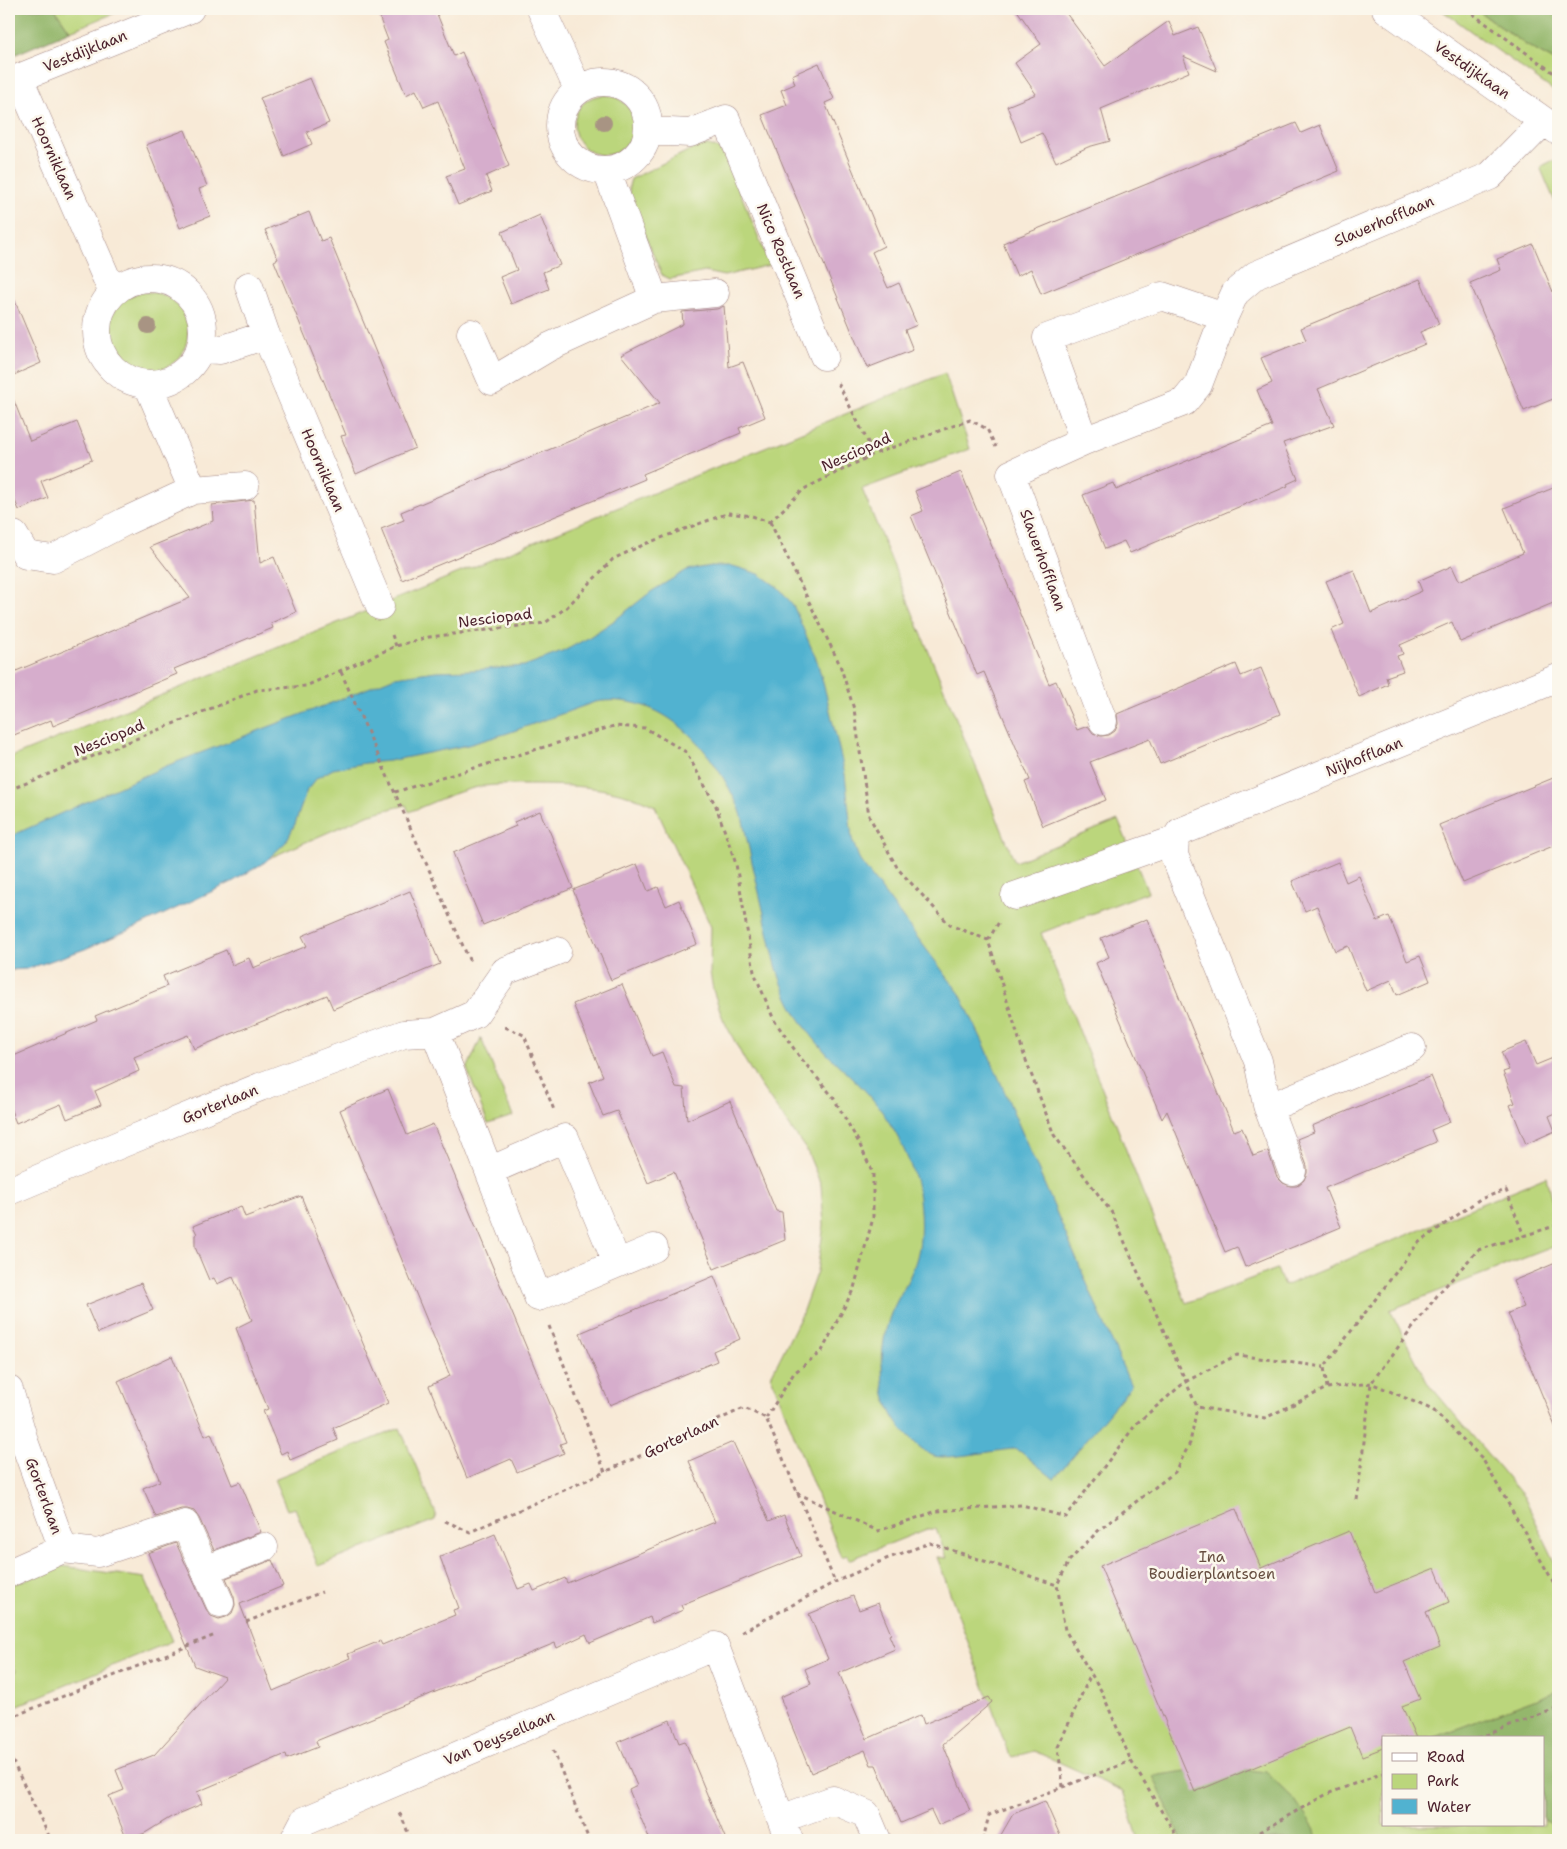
<svg xmlns="http://www.w3.org/2000/svg" width="1567" height="1849" font-family="'Shantell Sans',sans-serif">
<style>
.green{fill:#bbd67c;stroke:#827a54;fill-rule:evenodd}
.forest{fill:#94b76c;stroke:#6f6b4c}
.water{fill:#51b2d0;stroke:#4e687e}
.building{fill:#d6adcc}
.lines{fill:none;stroke-linecap:round;stroke-linejoin:round}
.minor-casing{stroke:#a18481;stroke-width:29}
.path{stroke:#a18481;stroke-width:3;stroke-dasharray:4 4;stroke-linecap:butt}
.minor{stroke:#fff;stroke-width:28}
.tree{fill:#a89483}
.labels{text-anchor:middle;stroke-width:5;stroke-linejoin:round;paint-order:stroke}
.street-label{font-size:15px;fill:#4a1f2b;stroke:#fbf7ec}
.park-label{font-size:15px;fill:#664d3f;stroke:#fbf7ec}
</style>
<rect width="100%" height="100%" fill="#fbf7ec"/>
<filter id="ink" filterUnits="userSpaceOnUse"><feTurbulence type="fractalNoise" baseFrequency=".02" numOctaves="2"/><feDisplacementMap in="SourceGraphic" scale="10" xChannelSelector="R" yChannelSelector="G"/><feConvolveMatrix kernelMatrix="1 2 1 2 8 2 1 2 1" color-interpolation-filters="sRGB"/></filter>
<filter id="wash" filterUnits="userSpaceOnUse"><feTurbulence type="fractalNoise" baseFrequency=".0096" numOctaves="4" result="noise"/><feDisplacementMap in="SourceGraphic" scale="20" xChannelSelector="R" yChannelSelector="G"/><feGaussianBlur stdDeviation="1.12" result="paint"/><feColorMatrix in="noise" values="0 0 0 0 0 0 0 0 0 0 0 0 0 0 0 0 0 1.4 0 .05"/><feComposite in="paint" operator="in"/></filter>
<g filter="url(#wash)">
<rect width="100%" height="100%" fill="#f8ead7"/>
<!-- green -->
<path class="green" d="M 55,9 L 125,9 L 70,31 Z
M 1440,9 L 1479,9 L 1477,10 L 1526,45 L 1558,63 L 1558,94 Z
M574 125a30 30 0 1 1 60 0a30 30 0 1 1-60 0Z
M 709,145 L 719,149 L 726,158 L 770,265 L 724,276 L 705,272 L 670,279 L 662,275 L 630,200 L 629,186 L 631,179 L 696,147 Z
M 1552,161 L 1558,162 L 1558,209 L 1540,167 Z
M108 332a40 40 0 1 1 80 0a40 40 0 1 1-80 0Z
M 945,373 L 970,449 L 862,489 L 1015,862 L 1118,820 L 1148,892 L 1041,933 L 1186,1303 L 1277,1269 L 1284,1286 L 1546,1177 L 1558,1226 L 1558,1245 L 1390,1310 L 1427,1382 L 1524,1497 L 1558,1568 L 1558,1840 L 1139,1840 L 1123,1791 L 1034,1751 L 1012,1757 L 1008,1752 L 937,1557 L 947,1558 L 936,1529 L 927,1529 L 849,1560 L 847,1555 L 841,1557 L 771,1376 L 801,1316 L 817,1271 L 824,1225 L 821,1185 L 807,1151 L 760,1085 L 744,1059 L 723,1019 L 713,990 L 710,972 L 711,927 L 655,806 C 615,786 571,785 527,785 C 511,785 494,784 478,787 C 454,792 432,803 409,812 L 406,805 L 370,814 L 9,972 L 9,758 ZM 1383,1738 L 1543,1738 L 1543,1825 L 1383,1825 Z
M 481,1038 L 513,1116 L 488,1124 L 467,1069 Z
M 400,1428 L 436,1514 L 435,1520 L 318,1566 L 295,1508 L 287,1510 L 274,1479 Z
M 62,1566 L 145,1578 L 172,1641 L 9,1709 L 9,1675 L 16,1671 L 9,1656 L 9,1586 Z"/>
<!-- forest -->
<path class="forest" d="M 9,9 L 55,9 L 70,31 L 9,57 Z
M 1479,9 L 1558,9 L 1558,63 L 1526,45 L 1477,10 Z
M 1558,1691 L 1558,1827 L 1543,1819 L 1543,1738 L 1432,1738 Z
M 1199,1769 L 1239,1769 L 1266,1772 L 1295,1800 L 1315,1830 L 1317,1840 L 1182,1840 L 1153,1776 Z"/>
<!-- water -->
<path class="water" d="M 711,566 L 733,566 L 759,574 L 779,588 L 793,605 L 817,661 L 826,694 L 845,774 L 852,839 L 860,861 L 960,994 L 985,1046 L 1131,1386 L 1054,1479 L 1021,1452 L 1014,1449 C 996,1450 948,1460 934,1456 C 919,1450 899,1428 892,1414 C 877,1386 880,1334 894,1307 C 902,1290 912,1276 917,1257 C 922,1240 921,1210 918,1192 C 911,1157 892,1122 869,1095 C 857,1081 842,1069 829,1056 C 814,1040 801,1023 791,1004 C 778,979 773,955 767,927 C 761,900 754,872 748,844 C 745,833 744,821 740,810 C 737,802 732,795 729,788 C 702,738 657,692 595,702 L 508,733 L 468,745 L 389,761 L 366,763 L 333,769 L 317,778 L 307,790 L 295,824 L 286,842 L 265,862 L 232,882 L 141,925 L 85,949 L 27,969 L 9,970 L 9,838 L 13,835 L 166,766 L 339,700 L 395,677 L 436,671 L 474,670 L 524,666 L 562,652 L 588,638 L 615,620 L 652,591 L 687,570 Z"/>
<g id="blocks">
<!-- building -->
<path class="building" d="M 376,9 L 435,9 L 454,56 L 462,52 L 509,166 L 486,176 L 492,191 L 458,205 L 446,176 L 465,169 L 438,101 L 424,107 L 416,90 L 406,95 L 384,42 L 388,40 Z
M 1016,9 L 1063,9 L 1105,66 L 1169,21 L 1175,36 L 1198,27 L 1217,71 L 1183,56 L 1189,72 L 1101,109 L 1110,141 L 1088,147 L 1056,162 L 1042,133 L 1021,142 L 1007,106 L 1036,94 L 1015,63 L 1041,44 Z
M 819,63 L 834,99 L 825,103 L 884,246 L 872,252 L 888,288 L 899,283 L 917,325 L 905,330 L 913,350 L 867,368 L 762,115 L 787,105 L 781,90 L 795,84 L 792,75 Z
M 310,78 L 329,123 L 307,132 L 312,144 L 284,156 L 260,98 Z
M 1296,123 L 1301,133 L 1320,125 L 1339,171 L 1041,294 L 1031,269 L 1017,276 L 1003,243 Z
M 185,130 L 207,186 L 199,189 L 210,216 L 180,228 L 146,145 Z
M 309,212 L 321,241 L 329,238 L 415,448 L 356,474 L 341,436 L 346,435 L 274,261 L 278,259 L 265,230 Z
M 540,215 L 560,265 L 543,272 L 549,289 L 511,304 L 500,277 L 517,270 L 502,232 Z
M 1533,244 L 1558,304 L 1558,397 L 1524,411 L 1470,283 L 1501,270 L 1497,259 Z
M 1420,279 L 1439,324 L 1420,332 L 1425,344 L 1318,389 L 1334,425 L 1283,443 L 1298,479 L 1287,484 L 1288,486 L 1130,553 L 1124,541 L 1105,549 L 1083,495 L 1113,483 L 1116,490 L 1272,426 L 1257,390 L 1272,383 L 1261,358 L 1306,340 L 1301,328 Z
M 9,287 L 41,363 L 9,377 Z
M 724,306 L 729,367 L 743,362 L 765,417 L 739,428 L 741,433 L 643,474 L 645,479 L 402,580 L 381,529 L 404,520 L 401,512 L 660,403 L 621,355 L 683,324 L 682,312 L 717,309 Z
M 10,391 L 30,441 L 77,422 L 92,460 L 41,481 L 48,498 L 19,510 L 9,487 L 9,392 Z
M 961,472 L 1049,684 L 1056,681 L 1077,730 L 1088,726 L 1093,733 L 1101,736 L 1109,735 L 1115,731 L 1118,724 L 1117,714 L 1236,664 L 1241,676 L 1261,668 L 1280,714 L 1160,764 L 1150,739 L 1090,762 L 1106,800 L 1043,826 L 1025,782 L 1030,780 L 984,672 L 977,675 L 911,516 L 923,511 L 915,491 Z
M 1558,486 L 1558,601 L 1460,642 L 1452,622 L 1400,645 L 1403,654 L 1397,656 L 1403,671 L 1386,677 L 1388,684 L 1359,697 L 1331,630 L 1344,624 L 1326,581 L 1354,570 L 1371,613 L 1422,591 L 1418,581 L 1452,566 L 1459,581 L 1523,553 L 1504,508 Z
M 254,500 L 260,563 L 274,557 L 296,612 L 271,623 L 273,628 L 174,669 L 177,674 L 53,726 L 51,720 L 9,737 L 9,674 L 190,598 L 150,547 L 213,521 L 212,505 Z
M 1558,776 L 1558,844 L 1463,883 L 1439,825 Z
M 540,811 L 546,826 L 547,825 L 573,888 L 483,925 L 453,853 L 516,826 L 514,822 Z
M 1338,862 L 1346,882 L 1359,876 L 1377,921 L 1389,916 L 1407,961 L 1420,956 L 1430,981 L 1397,995 L 1391,980 L 1366,991 L 1348,946 L 1335,951 L 1317,906 L 1305,911 L 1292,881 Z
M 637,864 L 648,891 L 658,887 L 666,906 L 679,900 L 697,944 L 611,980 L 573,890 Z
M 410,891 L 440,964 L 333,1009 L 327,995 L 194,1049 L 188,1035 L 134,1057 L 139,1071 L 95,1091 L 101,1105 L 67,1119 L 61,1104 L 16,1123 L 9,1105 L 9,1058 L 97,1020 L 95,1016 L 167,986 L 163,976 L 226,950 L 232,965 L 249,958 L 253,968 L 307,946 L 302,936 Z
M 1147,919 L 1234,1131 L 1242,1128 L 1253,1156 L 1268,1151 L 1277,1177 L 1283,1183 L 1290,1186 L 1297,1186 L 1304,1180 L 1307,1173 L 1307,1166 L 1297,1139 L 1314,1132 L 1312,1126 L 1431,1076 L 1450,1122 L 1431,1130 L 1436,1142 L 1325,1188 L 1341,1227 L 1245,1267 L 1237,1247 L 1225,1252 L 1167,1111 L 1162,1119 L 1096,963 L 1109,957 L 1101,938 Z
M 622,984 L 652,1056 L 662,1052 L 676,1087 L 684,1088 L 687,1120 L 730,1101 L 776,1211 L 782,1212 L 785,1240 L 714,1269 L 674,1172 L 648,1183 L 617,1111 L 603,1116 L 589,1082 L 603,1076 L 573,1004 Z
M 1526,1042 L 1536,1065 L 1558,1056 L 1558,1112 L 1549,1116 L 1555,1131 L 1526,1144 L 1510,1105 L 1515,1103 L 1503,1072 L 1509,1070 L 1501,1052 Z
M 388,1089 L 407,1135 L 433,1124 L 566,1442 L 560,1444 L 564,1453 L 517,1472 L 511,1459 L 467,1478 L 429,1386 L 450,1376 L 340,1110 Z
M 301,1196 L 388,1403 L 333,1428 L 338,1440 L 290,1460 L 287,1451 L 281,1454 L 263,1411 L 268,1409 L 236,1328 L 252,1320 L 233,1277 L 217,1284 L 214,1278 L 209,1280 L 195,1247 L 195,1235 L 197,1234 L 193,1226 L 241,1206 L 245,1217 Z
M 1558,1262 L 1558,1431 L 1557,1431 L 1508,1313 L 1524,1307 L 1513,1281 Z
M 714,1276 L 740,1339 L 713,1351 L 717,1361 L 610,1405 L 580,1333 Z
M 141,1283 L 153,1310 L 98,1333 L 86,1305 Z
M 172,1356 L 205,1436 L 211,1433 L 232,1485 L 240,1482 L 261,1532 L 214,1550 L 199,1518 L 194,1511 L 187,1509 L 181,1509 L 156,1517 L 143,1488 L 160,1481 L 118,1381 Z
M 733,1442 L 769,1521 L 784,1515 L 801,1556 L 681,1605 L 683,1610 L 652,1623 L 650,1617 L 590,1643 L 586,1634 L 557,1648 L 555,1643 L 316,1741 L 318,1747 L 287,1759 L 286,1754 L 197,1792 L 202,1804 L 171,1817 L 145,1833 L 127,1840 L 109,1796 L 124,1790 L 116,1770 L 154,1755 L 225,1677 L 195,1666 L 148,1553 L 176,1543 L 206,1609 L 211,1616 L 219,1619 L 226,1617 L 232,1613 L 235,1605 L 234,1597 L 226,1578 L 272,1560 L 283,1586 L 240,1604 L 273,1691 L 350,1658 L 348,1654 L 380,1641 L 382,1645 L 455,1615 L 453,1610 L 459,1608 L 440,1557 L 495,1534 L 518,1589 L 531,1584 L 534,1591 L 565,1578 L 567,1583 L 715,1522 L 689,1461 Z
M 1236,1509 L 1261,1568 L 1349,1531 L 1375,1592 L 1435,1568 L 1449,1602 L 1426,1612 L 1440,1647 L 1404,1662 L 1420,1699 L 1402,1706 L 1416,1738 L 1383,1738 L 1383,1748 L 1362,1756 L 1350,1727 L 1195,1792 L 1100,1566 Z
M 853,1596 L 859,1610 L 878,1603 L 891,1634 L 889,1635 L 895,1649 L 839,1673 L 867,1739 L 921,1715 L 924,1724 L 989,1697 L 992,1702 L 943,1744 L 970,1811 L 938,1825 L 931,1810 L 901,1823 L 876,1765 L 871,1765 L 865,1750 L 811,1773 L 780,1697 L 811,1684 L 805,1669 L 828,1659 L 809,1614 Z
M 670,1720 L 679,1743 L 685,1741 L 726,1840 L 650,1840 L 629,1790 L 637,1786 L 618,1742 Z
M 1045,1801 L 1062,1840 L 998,1840 L 1013,1814 Z"/>
</g>
</g>
<g filter="url(#ink)">
<use href="#blocks" fill-opacity="0" stroke="#a18481" stroke-width="1"/>
<g class="lines">
<!-- minor casing -->
<g class="minor-casing">
<path id="minor" d="M 541,9 L 578,89
M 1386,9 L 1558,131
M 19,78 L 113,293
M560 126a44 44 0 1 1 88 0a44 44 0 1 1-88 0Z
M 9,82 L 190,9
M 649,131 L 690,133 L 726,119 L 824,356
M 607,171 L 654,299
M97 331a53 53 0 1 1 106 0a53 53 0 1 1-106 0Z
M 249,286 L 266,335 L 380,606
M 471,333 L 492,381 L 549,347 L 654,299 L 715,293
M 201,349 L 220,350 L 266,335
M 148,385 L 193,490
M 1084,441 L 1047,338 L 1162,296 L 1224,317
M 14,535 L 26,555 L 53,559 L 124,522 L 193,490 L 245,486
M 1103,721 L 1011,474 L 1084,441 L 1184,402 L 1198,385 L 1224,317 L 1235,293 L 1256,275 L 1490,176 L 1544,121
M 1175,840 L 1174,855 L 1258,1061 L 1267,1105 L 1292,1171
M 1015,896 L 1175,840 L 1180,832 L 1558,678
M 435,1032 L 538,1297 L 654,1248
M 1268,1108 L 1412,1048
M 489,1171 L 565,1138 L 617,1263
M 9,1191 L 121,1144 L 260,1087 L 404,1034 L 435,1032 L 475,1014 L 505,971 L 557,951
M 9,1390 L 25,1444 L 63,1549 L 9,1573
M 63,1549 L 98,1553 L 185,1524 L 220,1603
M 205,1570 L 264,1547
M 781,1819 L 833,1800 L 866,1814 L 877,1840
M 294,1840 L 304,1821 L 715,1646 L 789,1840"/>
</g>
<!-- path -->
<path class="path" d="M 1466,9 L 1558,76
M 838,383 L 874,454
M 770,522 L 840,665 L 854,709 L 869,816 L 898,869 L 950,925 L 988,940 L 1024,1055 L 1054,1135 L 1112,1213 L 1197,1407 L 1265,1418 L 1327,1388 L 1371,1383 L 1433,1410 L 1482,1458 L 1558,1590
M 770,522 L 804,489 L 874,454 L 970,420 L 987,429 L 996,447
M 392,635 L 396,646
M 341,672 L 471,964
M 9,790 L 257,690 L 306,686 L 396,646 L 429,637 L 545,623 L 567,607 L 613,559 L 645,544 L 690,527 L 729,513 L 752,516 L 770,522
M 395,792 L 614,726 L 645,728 L 686,752 L 716,806 L 736,864 L 754,972 L 774,1020 L 799,1056 L 833,1097 L 858,1141 L 873,1173 L 873,1218 L 854,1288 L 822,1351 L 794,1373 L 766,1418
M 988,940 L 999,922
M 505,1027 L 524,1035 L 554,1110
M 549,1326 L 605,1472 L 744,1408 L 766,1418 L 835,1582
M 1327,1388 L 1324,1367 L 1418,1243 L 1480,1199 L 1506,1190 L 1524,1236
M 797,1493 L 878,1531 L 937,1511 L 1022,1505 L 1066,1517 L 1137,1423 L 1185,1382 L 1237,1355 L 1324,1367
M 1357,1500 L 1371,1383 L 1439,1293 L 1478,1250 L 1558,1225
M 445,1521 L 470,1532 L 605,1472
M 246,1622 L 322,1592
M 742,1632 L 835,1582 L 886,1559 L 930,1543 L 1057,1585
M 9,1718 L 215,1635
M 1478,1738 L 1558,1708
M 553,1750 L 589,1840
M 9,1754 L 51,1840
M 1063,1787 L 1058,1747 L 1091,1674
M 400,1813 L 411,1840
M 983,1840 L 989,1815 L 1131,1761
M 1179,1840 L 1131,1761 L 1102,1692 L 1065,1630 L 1057,1585 L 1069,1561 L 1099,1530 L 1175,1472 L 1190,1443 L 1197,1407
M 1245,1840 L 1327,1794 L 1383,1773"/>
<!-- minor -->
<use href="#minor" class="minor"/>
</g>
<!-- trees -->
<g class="tree">
<circle cx="604" cy="123" r="8"/>
<circle cx="148" cy="326" r="8"/>
</g>
</g>
<g class="labels">
<!-- street labels -->
<g class="street-label">
<text transform="translate(85 51) rotate(-22)" y="5">Vestdijklaan</text>
<text transform="translate(1472 70) rotate(35)" y="5">Vestdijklaan</text>
<text transform="translate(54 158) rotate(66)" y="5">Hoorniklaan</text>
<text transform="translate(1384 221) rotate(-23)" y="5">Slauerhofflaan</text>
<text transform="translate(781 251) rotate(67)" y="5">Nico Rostlaan</text>
<text transform="translate(856 452) rotate(-24)" y="5">Nesciopad</text>
<text transform="translate(323 470) rotate(67)" y="5">Hoorniklaan</text>
<text transform="translate(1043 560) rotate(70)" y="5">Slauerhofflaan</text>
<text transform="translate(495 618) rotate(-7)" y="5">Nesciopad</text>
<text transform="translate(109 738) rotate(-22)" y="5">Nesciopad</text>
<text transform="translate(1364 757) rotate(-22)" y="5">Nijhofflaan</text>
<text transform="translate(220 1104) rotate(-22)" y="5">Gorterlaan</text>
<text transform="translate(681 1437) rotate(-25)" y="5">Gorterlaan</text>
<text transform="translate(44 1496) rotate(70)" y="5">Gorterlaan</text>
<text transform="translate(499 1738) rotate(-23)" y="5">Van Deyssellaan</text>
</g>
<!-- park labels -->
<g class="park-label">
<text x="1212" y="1562">Ina<tspan x="1212" dy="17">Boudierplantsoen</tspan></text>
</g>
</g>
<!-- margin -->
<rect width="1567" height="1849" fill="none" stroke="#fbf7ec" stroke-width="30"/>
<!-- legend -->
<rect x="1382" y="1736" width="162" height="90" fill="#fbf7ec" stroke="#b4a19f"/>
<rect x="1392" y="1753" width="25" height="8" fill="#ffffff" stroke="#b4a19f"/>
<text x="1427" y="1762" font-size="15" fill="#4a1f2b">Road</text>
<rect x="1392" y="1774" width="25" height="15" fill="#bbd67c" stroke="#b4a19f"/>
<text x="1427" y="1786" font-size="15" fill="#4a1f2b">Park</text>
<rect x="1392" y="1799" width="25" height="15" fill="#51b2d0" stroke="#b4a19f"/>
<text x="1427" y="1812" font-size="15" fill="#4a1f2b">Water</text>
</svg>
